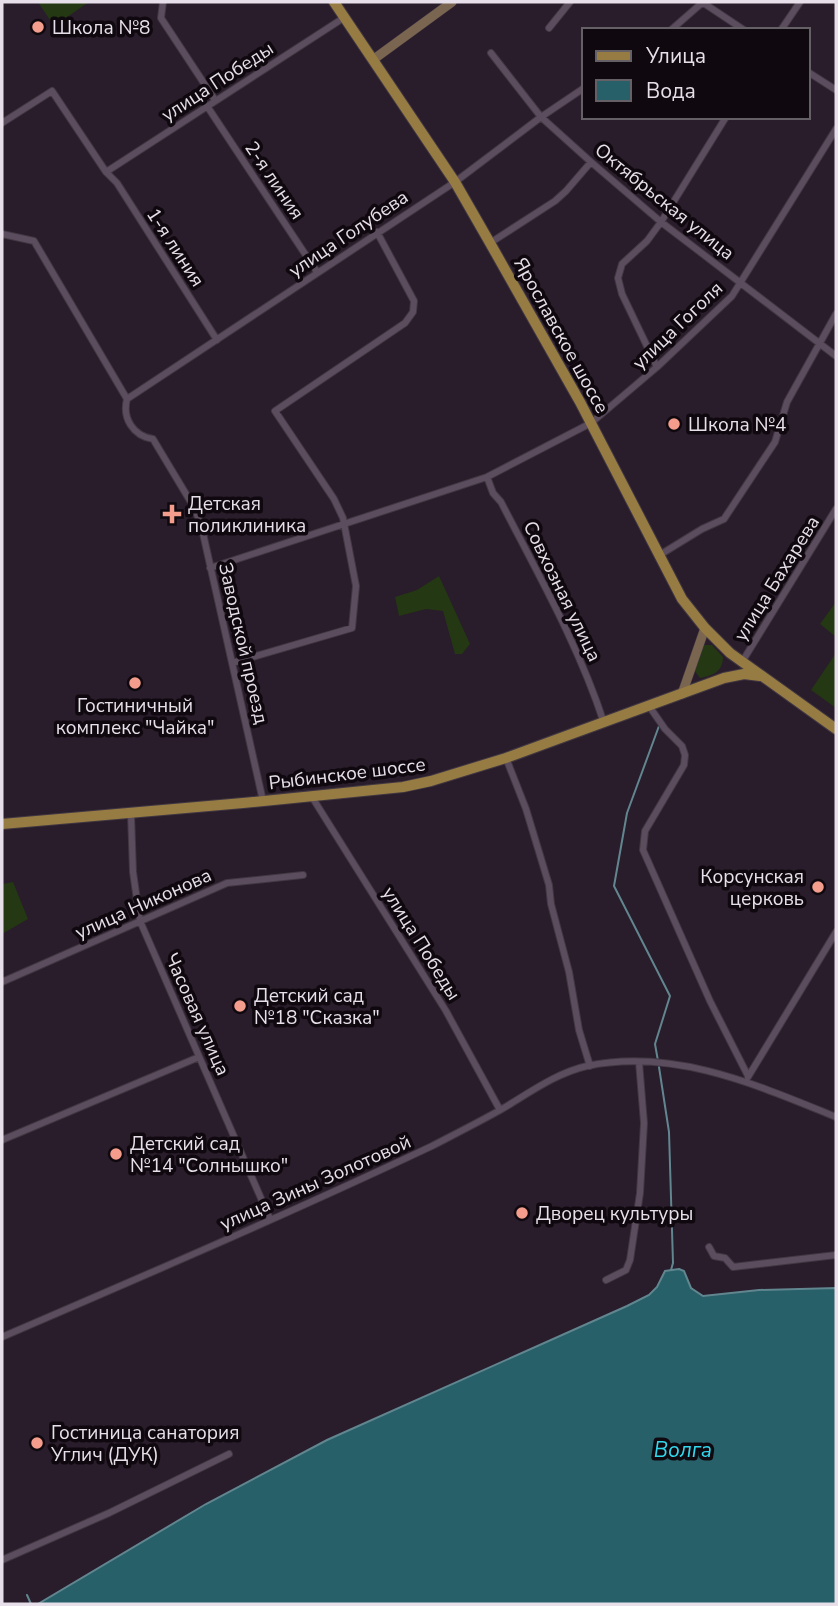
<svg xmlns="http://www.w3.org/2000/svg" width="838" height="1606" font-family="'Nunito Sans',sans-serif">
<style>
.green{fill:#243813}
.water{fill:#276069;stroke:#61868f;stroke-width:2}
.lines{fill:none;stroke-linecap:round;stroke-linejoin:round}
.stream{stroke:#61868f;stroke-width:2}
.street-casing{stroke:#413742;stroke-width:8}
.secondary-casing{stroke:#413742;stroke-width:10}
.primary-casing{stroke:#413742;stroke-width:12}
.street{stroke:#5c4d5e;stroke-width:6}
.secondary{stroke:#796550;stroke-width:9}
.primary{stroke:#967c42;stroke-width:10}
.poi-dot{fill:#f49d8c;stroke:#0f090f;stroke-width:2.5}
.labels{text-anchor:middle;stroke-width:7;stroke-linejoin:round;paint-order:stroke}
.poi-label{font-size:19px;fill:#e7dfe9;stroke:#0f090f;text-anchor:start}
.street-label{font-size:19px;fill:#e7dfe9;stroke:#0f090f}
.water-label{font-size:21px;font-style:italic;fill:#31d9ee;stroke:#0f090f}
</style>
<rect width="100%" height="100%" fill="#291c2b"/>
<!-- green -->
<path class="green" d="M 38,2 L 89,2 L 54,26 Z
M 439,576 L 470,644 L 462,654 L 455,654 L 443,611 L 426,609 L 399,616 L 395,597 L 417,590 Z
M 836,602 L 836,637 L 820,624 Z
M 705,645 L 712,645 L 723,657 C 723,671 713,676 700,678 L 694,670 L 702,646 Z
M 836,653 L 836,708 L 811,690 Z
M 13,882 L 28,919 L 2,934 L 2,884 Z"/>
<!-- water -->
<path class="water" d="M 679,1269 L 684,1271 L 691,1288 L 703,1296 L 759,1290 L 836,1288 L 836,1604 L 38,1604 L 206,1504 L 327,1440 L 627,1306 L 649,1295 L 657,1287 L 665,1271 Z"/>
<g class="lines">
<!-- stream -->
<path class="stream" d="M 658,1061 L 655,1044 L 670,996 L 614,886 L 627,813 L 659,726
M 659,1067 L 669,1132 L 673,1263 L 671,1270
M 27,1595 L 31,1604"/>
<!-- street casing -->
<g class="street-casing">
<path id="street" d="M 163,2 L 161,18 L 215,100
M 702,2 L 744,30
M 549,28 L 570,2
M 671,30 L 703,2
M 781,30 L 800,2
M 491,53 L 541,117 L 591,162 L 661,222 L 836,356
M 808,72 L 836,90
M 207,106 L 317,272
M 2,123 L 52,91 L 106,172 L 117,183 L 217,340
M 106,172 L 345,17
M 2,234 L 34,241 L 127,399 C 122,418 133,436 153,439 L 195,509 L 202,529 L 263,801
M 490,243 L 555,201 L 566,191 L 591,162
M 657,367 L 622,294 L 618,278 L 622,264 L 647,241 L 661,222 L 726,117
M 127,399 L 455,182 L 541,117 L 584,88
M 487,477 L 493,493 L 501,502 C 538,574 579,646 604,723
M 658,556 L 702,529 L 724,519 L 775,442 L 787,402 L 836,314
M 210,568 L 487,477 L 591,423 L 657,367 L 732,296 L 836,129
M 742,662 L 836,509
M 232,663 L 352,628 L 356,586 L 343,518 L 334,499 L 275,411 L 405,323 L 413,312 L 414,301 L 377,232
M 649,706 L 665,729 L 682,746 L 685,755 L 684,765 L 645,831 L 643,850 L 710,1001 L 748,1076
M 506,758 L 526,809 L 549,885 L 551,904 L 569,972 L 579,1030 L 590,1066
M 312,797 L 446,1011 L 500,1110
M 131,814 L 133,872 L 140,921 L 270,1219
M 2,982 L 227,883 L 303,875
M 748,1077 L 836,932
M 2,1140 L 199,1057
M 709,1247 L 714,1256 L 725,1258 L 733,1267 L 836,1255
M 606,1280 L 626,1270 L 630,1260 L 640,1193 L 644,1123 L 639,1062
M 2,1337 C 146,1275 290,1213 432,1146 C 455,1134 479,1122 502,1109 C 529,1093 556,1073 587,1066 C 674,1048 757,1085 836,1117
M 2,1560 L 109,1513 L 229,1454"/>
</g>
<!-- secondary casing -->
<g class="secondary-casing">
<path id="secondary" d="M 374,59 L 452,2
M 682,694 L 705,628"/>
</g>
<!-- primary casing -->
<g class="primary-casing">
<path id="primary" d="M 334,2 L 455,182 L 490,243 L 580,402 L 682,599 L 705,628 L 730,653 L 836,729
M 2,824 L 243,803 L 403,787 L 431,781 L 506,758 L 724,678 L 744,674 L 760,676"/>
</g>
<!-- street -->
<use href="#street" class="street"/>
<!-- secondary -->
<use href="#secondary" class="secondary"/>
<!-- primary -->
<use href="#primary" class="primary"/>
</g>
<!-- markers -->
<g class="poi-dot">
<circle cx="38" cy="27" r="7"/>
<circle cx="674" cy="424" r="7"/>
<path d="M168.5 503.5h7v7h7v7h-7v7h-7v-7h-7v-7h7z"/>
<circle cx="135" cy="683" r="7"/>
<circle cx="818" cy="887" r="7"/>
<circle cx="240" cy="1006" r="7"/>
<circle cx="116" cy="1154" r="7"/>
<circle cx="522" cy="1213" r="7"/>
<circle cx="37" cy="1443" r="7"/>
</g>
<g class="labels">
<!-- poi labels -->
<g class="poi-label">
<text x="52" y="34">Школа №8</text>
<text x="688" y="431">Школа №4</text>
<text x="188" y="510">Детская<tspan x="188" dy="22">поликлиника</tspan></text>
<text x="135" y="712" text-anchor="middle">Гостиничный<tspan x="135" dy="22">комплекс "Чайка"</tspan></text>
<text x="804" y="883" text-anchor="end">Корсунская<tspan x="804" dy="22">церковь</tspan></text>
<text x="254" y="1002">Детский сад<tspan x="254" dy="22">№18 "Сказка"</tspan></text>
<text x="130" y="1150">Детский сад<tspan x="130" dy="22">№14 "Солнышко"</tspan></text>
<text x="536" y="1220">Дворец культуры</text>
<text x="51" y="1439">Гостиница санатория<tspan x="51" dy="22">Углич (ДУК)</tspan></text>
</g>
<!-- street labels -->
<g class="street-label">
<text transform="translate(217 81) rotate(-33)" y="7">улица Победы</text>
<text transform="translate(275 180) rotate(56)" y="7">2-я линия</text>
<text transform="translate(665 201) rotate(39)" y="7">Октябрьская улица</text>
<text transform="translate(348 233) rotate(-34)" y="7">улица Голубева</text>
<text transform="translate(176 247) rotate(57)" y="7">1-я линия</text>
<text transform="translate(677 325) rotate(-44)" y="7">улица Гоголя</text>
<text transform="translate(562 335) rotate(61)" y="7">Ярославское шоссе</text>
<text transform="translate(776 578) rotate(-58)" y="7">улица Бахарева</text>
<text transform="translate(563 591) rotate(64)" y="7">Совхозная улица</text>
<text transform="translate(244 643) rotate(77)" y="7">Заводской проезд</text>
<text transform="translate(347 773) rotate(-7)" y="7">Рыбинское шоссе</text>
<text transform="translate(143 903) rotate(-24)" y="7">улица Никонова</text>
<text transform="translate(422 943) rotate(58)" y="7">улица Победы</text>
<text transform="translate(198 1014) rotate(66)" y="7">Часовая улица</text>
<text transform="translate(315 1182) rotate(-24)" y="7">улица Зины Золотовой</text>
</g>
<!-- water labels -->
<g class="water-label">
<text x="683" y="1457">Волга</text>
</g>
</g>
<!-- border -->
<rect width="838" height="1606" fill="none" stroke="#e7dfe9" stroke-width="7"/>
<!-- legend -->
<rect x="582" y="28" width="228" height="91" fill="#0f090f" stroke="#655f66" stroke-width="2"/>
<rect x="596" y="51" width="35" height="10" fill="#967c42" stroke="#655f66" stroke-width="2"/>
<text x="646" y="63" font-size="21" fill="#e7dfe9">Улица</text>
<rect x="596" y="80" width="35" height="21" fill="#276069" stroke="#655f66" stroke-width="2"/>
<text x="646" y="98" font-size="21" fill="#e7dfe9">Вода</text>
</svg>
